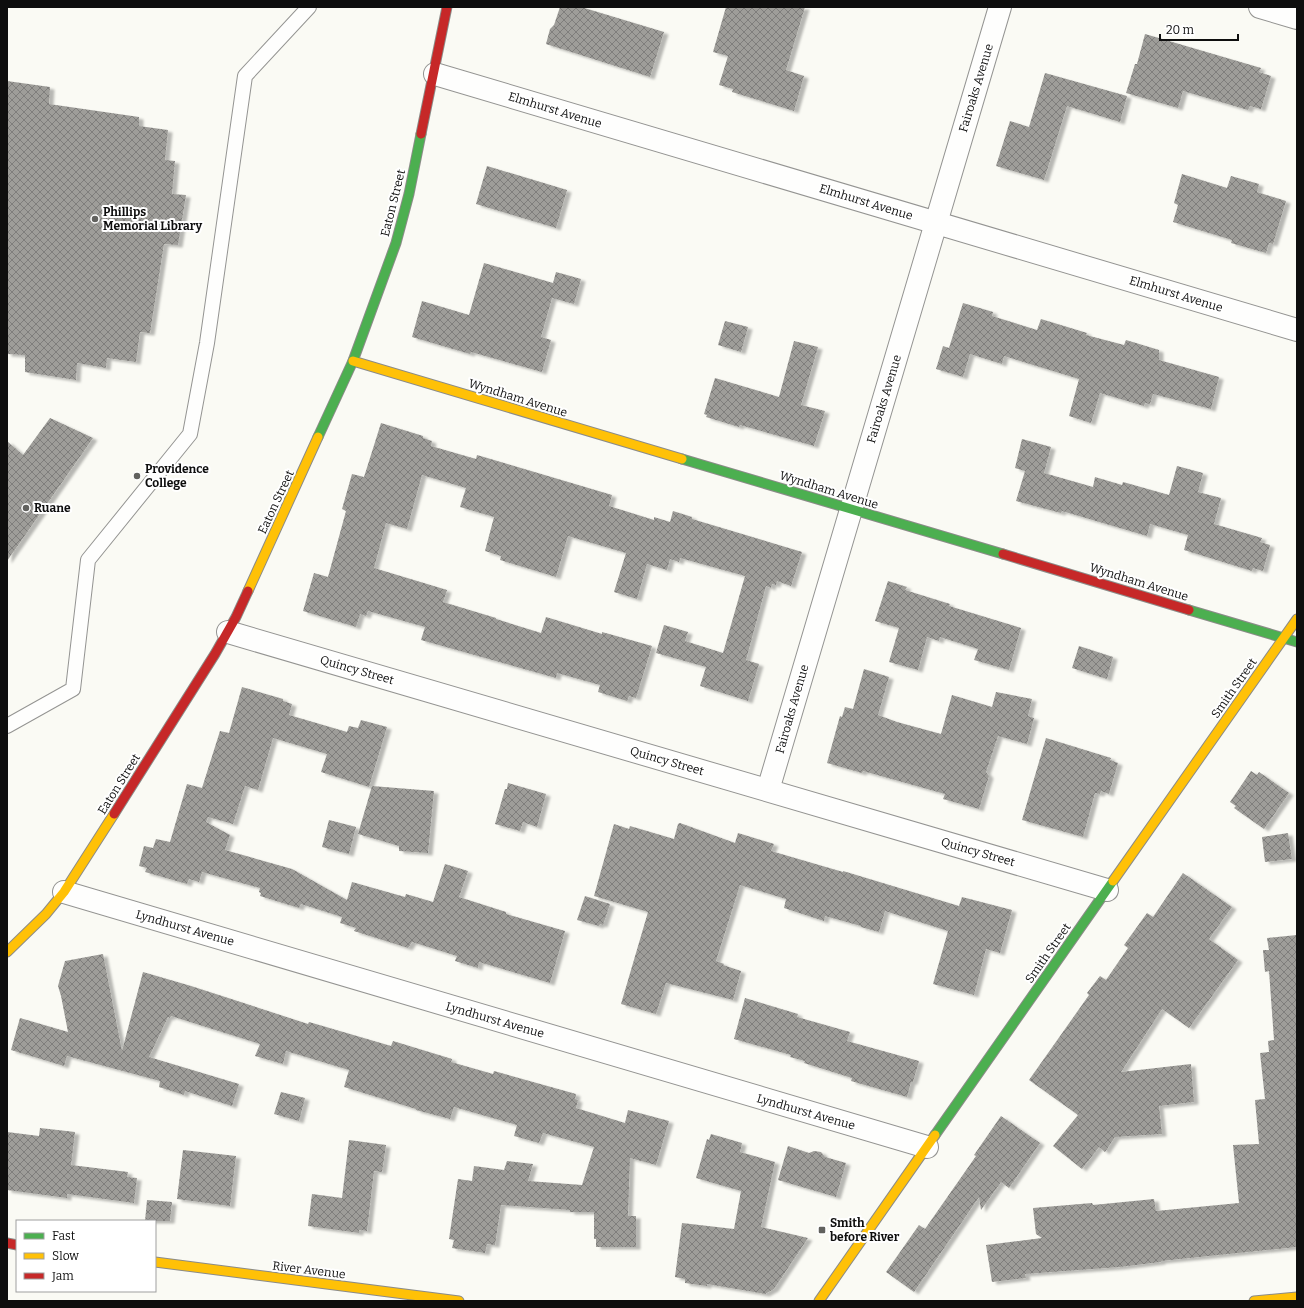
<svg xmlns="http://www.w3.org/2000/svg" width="1304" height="1308" font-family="Bitter,serif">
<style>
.building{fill:url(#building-cross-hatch);filter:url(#shadow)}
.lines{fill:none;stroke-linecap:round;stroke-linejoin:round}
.lane-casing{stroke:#949492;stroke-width:16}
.street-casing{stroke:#949492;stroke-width:24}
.fast-casing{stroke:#8b8b88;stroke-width:11}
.slow-casing{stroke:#8b8b88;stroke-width:11}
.jam-casing{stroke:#8b8b88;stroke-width:11}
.lane{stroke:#fefefd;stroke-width:14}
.street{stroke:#fefefd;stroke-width:22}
.fast{stroke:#4caf50;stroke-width:9}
.slow{stroke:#ffc107;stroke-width:9}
.jam{stroke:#c62828;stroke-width:9}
.poi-dot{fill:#61615e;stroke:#fff;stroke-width:1.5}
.labels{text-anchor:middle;stroke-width:4;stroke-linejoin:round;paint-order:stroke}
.street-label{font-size:12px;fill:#0e0e0e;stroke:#fff}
.poi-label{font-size:12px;font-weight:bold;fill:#0e0e0e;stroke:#fff;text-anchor:start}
</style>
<defs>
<pattern id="building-cross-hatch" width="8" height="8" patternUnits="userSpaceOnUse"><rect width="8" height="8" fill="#9e9d99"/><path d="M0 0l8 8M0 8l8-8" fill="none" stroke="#7f7e7b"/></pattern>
<filter id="shadow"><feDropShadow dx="4.5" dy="2.5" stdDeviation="1" flood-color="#0004"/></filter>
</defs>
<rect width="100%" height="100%" fill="#fafaf4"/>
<!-- building -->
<path class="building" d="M 560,7 L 581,7 L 664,32 L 650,77 L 546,44 L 550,29 L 554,25 Z
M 726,7 L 805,7 L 786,70 L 804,76 L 794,111 L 732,92 L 733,89 L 719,85 L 728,56 L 713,52 Z
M 1145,34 L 1261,68 L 1259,72 L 1271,76 L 1261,109 L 1250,106 L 1248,110 L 1183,91 L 1178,108 L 1126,93 L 1135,64 L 1137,64 Z
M 1045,73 L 1127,96 L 1120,122 L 1067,106 L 1044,180 L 996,166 L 1010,121 L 1029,127 Z
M 7,81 L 50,87 L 49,104 L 139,117 L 139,126 L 168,130 L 165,160 L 175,161 L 172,194 L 186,195 L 178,245 L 164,244 L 150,333 L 140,332 L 136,362 L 107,358 L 106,368 L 77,363 L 76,380 L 25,372 L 25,355 L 7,354 Z
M 487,166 L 567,190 L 556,228 L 476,204 Z
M 1182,174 L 1227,188 L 1231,176 L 1259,184 L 1257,192 L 1286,201 L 1273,244 L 1269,243 L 1266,253 L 1231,243 L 1232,240 L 1173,222 L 1178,205 L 1174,203 Z
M 484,263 L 553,283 L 556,272 L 581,279 L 574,304 L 552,298 L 541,337 L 551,340 L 542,372 L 471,352 L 470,354 L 412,337 L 422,301 L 469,315 Z
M 963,303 L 993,312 L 992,316 L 1037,330 L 1041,319 L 1087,333 L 1086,335 L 1124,345 L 1126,340 L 1159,350 L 1159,360 L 1219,377 L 1211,409 L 1153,394 L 1150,404 L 1145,403 L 1144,406 L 1100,393 L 1091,423 L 1069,416 L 1079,379 L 1004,356 L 1002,364 L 970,354 L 963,377 L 936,369 L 943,346 L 949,348 Z
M 725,321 L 748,327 L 741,352 L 718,345 Z
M 794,341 L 818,347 L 801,405 L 825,411 L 814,446 L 740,425 L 739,427 L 706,417 L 707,415 L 704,414 L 715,378 L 779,397 Z
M 50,418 L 93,438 L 7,561 L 7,441 L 23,455 Z
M 381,423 L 423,436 L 423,438 L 432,441 L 431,446 L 476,459 L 477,455 L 612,495 L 609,506 L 654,520 L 654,517 L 670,522 L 673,511 L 692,517 L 692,519 L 802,552 L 791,586 L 777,581 L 776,585 L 772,584 L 771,588 L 766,586 L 746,660 L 759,664 L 748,701 L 700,686 L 706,667 L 656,653 L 664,625 L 688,632 L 685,641 L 723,653 L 745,576 L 680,558 L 679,562 L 670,559 L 667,570 L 647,564 L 637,599 L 614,592 L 626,553 L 568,536 L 556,577 L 500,560 L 501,556 L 485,551 L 494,517 L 460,507 L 466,488 L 422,475 L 407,529 L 386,523 L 374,568 L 447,590 L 443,602 L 496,618 L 496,619 L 541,633 L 546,617 L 602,634 L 602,632 L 652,646 L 636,698 L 629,696 L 627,701 L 598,692 L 600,685 L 557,673 L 556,678 L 421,640 L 425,627 L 368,611 L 366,616 L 360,614 L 356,627 L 303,611 L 314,573 L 328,577 L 346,511 L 342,509 L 352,474 L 364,477 Z
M 1022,439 L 1051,447 L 1044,473 L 1093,487 L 1095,477 L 1122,485 L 1123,482 L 1169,495 L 1177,466 L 1203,473 L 1198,492 L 1221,498 L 1214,524 L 1262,538 L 1260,542 L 1270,545 L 1263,571 L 1253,568 L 1252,571 L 1184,550 L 1188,535 L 1150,524 L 1147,536 L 1062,511 L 1061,513 L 1016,501 L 1025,471 L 1015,468 Z
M 888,581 L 907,587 L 905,590 L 950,604 L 949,606 L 1021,628 L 1009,670 L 974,660 L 978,649 L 940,637 L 939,641 L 927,637 L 918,670 L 889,662 L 899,628 L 875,621 Z
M 1079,646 L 1113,657 L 1107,679 L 1072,668 Z
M 864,669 L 889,677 L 878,715 L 897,722 L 941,734 L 952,695 L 992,707 L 996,692 L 1032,699 L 1028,716 L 1034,718 L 1027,744 L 998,736 L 986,772 L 989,776 L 979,809 L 943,799 L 945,794 L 863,771 L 862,773 L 827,763 L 840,716 L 842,717 L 845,707 L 853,709 Z
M 242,687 L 283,699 L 283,701 L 292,704 L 289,715 L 347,732 L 349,726 L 358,728 L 361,720 L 387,727 L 369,787 L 321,772 L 327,754 L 273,738 L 258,790 L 245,786 L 233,824 L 208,817 L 206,822 L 230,835 L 225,850 L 292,869 L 347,900 L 352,882 L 405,897 L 406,894 L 433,902 L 445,864 L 468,871 L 459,897 L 506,912 L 506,914 L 565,931 L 550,983 L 479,962 L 478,968 L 455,961 L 457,956 L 412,942 L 408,948 L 354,931 L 356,928 L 340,923 L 342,917 L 301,904 L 299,908 L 260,896 L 261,893 L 259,892 L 260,888 L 202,872 L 199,882 L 189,879 L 187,884 L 145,872 L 147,868 L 139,866 L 144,846 L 153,848 L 156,839 L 170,842 L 187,784 L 202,788 L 220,731 L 229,733 Z
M 1046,738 L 1111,758 L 1110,760 L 1118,763 L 1109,794 L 1101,791 L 1100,794 L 1095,793 L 1083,837 L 1022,820 Z
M 1251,771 L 1257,775 L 1259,772 L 1289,793 L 1264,829 L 1234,808 L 1236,806 L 1230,802 Z
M 508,783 L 546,794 L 537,827 L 523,822 L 520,831 L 495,824 L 505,789 L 507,789 Z
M 372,786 L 434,791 L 428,853 L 399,851 L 399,846 L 358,834 Z
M 329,820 L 356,827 L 349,854 L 322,847 Z
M 680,823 L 735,843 L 738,833 L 774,844 L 771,851 L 843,872 L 843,871 L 959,906 L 962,897 L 1012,910 L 1000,953 L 986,949 L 974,995 L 933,984 L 948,931 L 885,911 L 879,932 L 861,927 L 861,926 L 825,916 L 824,921 L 784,908 L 786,899 L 740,885 L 716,961 L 724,964 L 723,965 L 741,971 L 733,1000 L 666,983 L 656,1014 L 621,1004 L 648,912 L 594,896 L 614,824 L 629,829 L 630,826 L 674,839 L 678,824 Z
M 1288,833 L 1292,859 L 1265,862 L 1262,837 Z
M 1183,873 L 1232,907 L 1209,939 L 1238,960 L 1189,1028 L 1162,1009 L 1121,1072 L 1191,1064 L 1194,1102 L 1159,1106 L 1162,1134 L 1115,1137 L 1105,1152 L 1099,1147 L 1082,1169 L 1053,1146 L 1078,1115 L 1029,1080 L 1089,995 L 1087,993 L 1100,976 L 1106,980 L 1128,948 L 1124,945 L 1147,913 L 1153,917 Z
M 585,896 L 610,904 L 603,925 L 600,924 L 599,926 L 577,920 Z
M 1297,935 L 1297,1247 L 1161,1261 L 1161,1262 L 1120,1267 L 1025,1274 L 1026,1278 L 992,1282 L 986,1245 L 1042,1238 L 1036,1234 L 1033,1208 L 1092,1203 L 1093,1205 L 1154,1199 L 1156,1211 L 1239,1203 L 1233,1145 L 1259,1144 L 1255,1100 L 1265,1099 L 1260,1053 L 1269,1052 L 1268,1041 L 1274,1040 L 1269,971 L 1265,972 L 1263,950 L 1269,950 L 1267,938 Z
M 103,954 L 122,1051 L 143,972 L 191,986 L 308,1024 L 309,1022 L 391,1046 L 393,1041 L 452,1059 L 451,1062 L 493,1074 L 494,1071 L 576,1094 L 575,1099 L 578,1100 L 576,1108 L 625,1123 L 628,1110 L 669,1121 L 656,1165 L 630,1158 L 628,1216 L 636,1216 L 636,1247 L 596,1247 L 596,1239 L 594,1239 L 594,1212 L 570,1212 L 570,1210 L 501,1205 L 495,1245 L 487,1244 L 485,1253 L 452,1248 L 454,1240 L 449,1239 L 458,1179 L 472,1181 L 474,1166 L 504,1170 L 507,1161 L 533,1164 L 528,1181 L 582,1185 L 594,1147 L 543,1133 L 539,1143 L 514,1136 L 517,1125 L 454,1107 L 450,1119 L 416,1110 L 416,1109 L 344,1087 L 349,1070 L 286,1051 L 283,1064 L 255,1056 L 260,1044 L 171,1016 L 170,1018 L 168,1017 L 149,1057 L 239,1084 L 232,1106 L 185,1091 L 184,1095 L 159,1087 L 160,1081 L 67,1056 L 64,1066 L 11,1050 L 20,1018 L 68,1032 L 61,996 L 58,986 L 65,961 Z
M 745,998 L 798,1014 L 797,1017 L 850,1032 L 847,1041 L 919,1061 L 913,1082 L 911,1082 L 907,1097 L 851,1081 L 852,1078 L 804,1063 L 805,1061 L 790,1057 L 791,1055 L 734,1039 Z
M 281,1092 L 305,1098 L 299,1121 L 274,1114 Z
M 1001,1116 L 1040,1143 L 1009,1188 L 1001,1182 L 981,1210 L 979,1197 L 914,1292 L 886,1272 L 919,1225 L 925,1229 L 976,1156 L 974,1155 Z
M 40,1128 L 75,1132 L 71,1165 L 128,1172 L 127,1177 L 137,1178 L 134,1203 L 67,1194 L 67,1198 L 7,1190 L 7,1132 L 39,1136 Z
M 711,1134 L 742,1143 L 740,1152 L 775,1162 L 761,1227 L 808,1238 L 774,1289 L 765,1294 L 707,1284 L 707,1286 L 685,1283 L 685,1279 L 675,1277 L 682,1223 L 734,1229 L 741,1191 L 696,1178 L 707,1139 L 709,1140 Z
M 349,1140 L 386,1145 L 382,1172 L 374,1171 L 367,1231 L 359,1230 L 359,1233 L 308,1226 L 312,1194 L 342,1198 Z
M 788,1146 L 809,1153 L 814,1151 L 821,1152 L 825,1157 L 846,1163 L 836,1197 L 778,1180 Z
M 183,1150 L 236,1156 L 230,1206 L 177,1199 Z
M 147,1200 L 172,1202 L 170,1221 L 145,1221 Z"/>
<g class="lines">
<!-- lane casing -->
<g class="lane-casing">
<path id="lane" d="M 7,726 L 73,689 L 88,560 L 190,434 L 207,343 L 245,76 L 309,7"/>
</g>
<!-- street casing -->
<g class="street-casing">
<path id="street" d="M 1260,7 L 1297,18
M 435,74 L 1297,330
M 228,632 L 1107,890
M 768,790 L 1000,7
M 64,892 L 927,1147"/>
</g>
<!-- fast casing -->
<g class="fast-casing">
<path id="fast" d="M 318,437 L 353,361 L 396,243 L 409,194 L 421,134
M 682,459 L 1003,554
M 1189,610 L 1297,642
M 935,1135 L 1113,881"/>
</g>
<!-- slow casing -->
<g class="slow-casing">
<path id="slow" d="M 353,361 L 682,459
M 248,591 L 318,437
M 1113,881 L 1297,619
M 7,952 L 46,914 L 64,892 L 114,814
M 155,1262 L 459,1301
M 819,1301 L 935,1135
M 1254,1301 L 1297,1297"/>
</g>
<!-- jam casing -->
<g class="jam-casing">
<path id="jam" d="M 421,134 L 447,7
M 1003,554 L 1189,610
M 114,814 L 215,654 L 236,617 L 248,591
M 7,1243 L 17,1245"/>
</g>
<!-- lane -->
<use href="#lane" class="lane"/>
<!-- street -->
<use href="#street" class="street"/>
<!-- fast -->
<use href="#fast" class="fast"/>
<!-- slow -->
<use href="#slow" class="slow"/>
<!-- jam -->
<use href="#jam" class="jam"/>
</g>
<!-- markers -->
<g class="poi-dot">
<circle cx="95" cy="219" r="4"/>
<circle cx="137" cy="476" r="4"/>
<circle cx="26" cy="508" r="4"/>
<rect x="818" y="1226" width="8" height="8" rx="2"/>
</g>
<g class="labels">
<!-- street labels -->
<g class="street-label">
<text transform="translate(976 88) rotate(-73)" y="4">Fairoaks Avenue</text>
<text transform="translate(555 110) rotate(17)" y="4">Elmhurst Avenue</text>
<text transform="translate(866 202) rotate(17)" y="4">Elmhurst Avenue</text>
<text transform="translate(393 203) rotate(-76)" y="4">Eaton Street</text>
<text transform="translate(1176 294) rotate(17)" y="4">Elmhurst Avenue</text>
<text transform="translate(518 398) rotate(17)" y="4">Wyndham Avenue</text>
<text transform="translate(884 399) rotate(-73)" y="4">Fairoaks Avenue</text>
<text transform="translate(829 490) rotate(17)" y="4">Wyndham Avenue</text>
<text transform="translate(276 502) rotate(-65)" y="4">Eaton Street</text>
<text transform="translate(1139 582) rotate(17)" y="4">Wyndham Avenue</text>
<text transform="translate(357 670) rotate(16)" y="4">Quincy Street</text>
<text transform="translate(1234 688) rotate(-55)" y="4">Smith Street</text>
<text transform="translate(792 709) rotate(-74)" y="4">Fairoaks Avenue</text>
<text transform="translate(667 761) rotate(16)" y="4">Quincy Street</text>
<text transform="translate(119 784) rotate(-58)" y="4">Eaton Street</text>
<text transform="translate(978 852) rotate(16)" y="4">Quincy Street</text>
<text transform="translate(185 928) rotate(16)" y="4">Lyndhurst Avenue</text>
<text transform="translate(1048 953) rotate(-55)" y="4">Smith Street</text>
<text transform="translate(495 1020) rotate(16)" y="4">Lyndhurst Avenue</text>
<text transform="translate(806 1112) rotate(16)" y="4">Lyndhurst Avenue</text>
<text transform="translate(309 1270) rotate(7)" y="4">River Avenue</text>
</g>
<!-- poi labels -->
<g class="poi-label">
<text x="103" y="216">Phillips<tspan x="103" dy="14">Memorial Library</tspan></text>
<text x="145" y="473">Providence<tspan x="145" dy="14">College</tspan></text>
<text x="34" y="512">Ruane</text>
<text x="830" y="1227">Smith<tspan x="830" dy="14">before River</tspan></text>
</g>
</g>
<!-- border -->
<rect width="1304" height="1308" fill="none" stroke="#0e0e0e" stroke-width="16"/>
<!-- legend -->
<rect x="16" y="1220" width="140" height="72" fill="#ffffff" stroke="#9f9f9f"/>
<rect x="24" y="1233" width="20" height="6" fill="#4caf50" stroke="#9f9f9f"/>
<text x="52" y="1240" font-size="12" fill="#0e0e0e">Fast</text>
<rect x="24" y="1253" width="20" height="6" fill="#ffc107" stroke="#9f9f9f"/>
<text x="52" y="1260" font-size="12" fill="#0e0e0e">Slow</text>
<rect x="24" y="1273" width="20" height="6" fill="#c62828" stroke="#9f9f9f"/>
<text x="52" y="1280" font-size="12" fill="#0e0e0e">Jam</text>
<!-- scale -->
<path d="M1160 34v6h78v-6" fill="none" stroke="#0e0e0e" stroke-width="2"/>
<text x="1166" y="34" font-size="12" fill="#0e0e0e" stroke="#ffffff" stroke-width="3" paint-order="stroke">20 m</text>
</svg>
